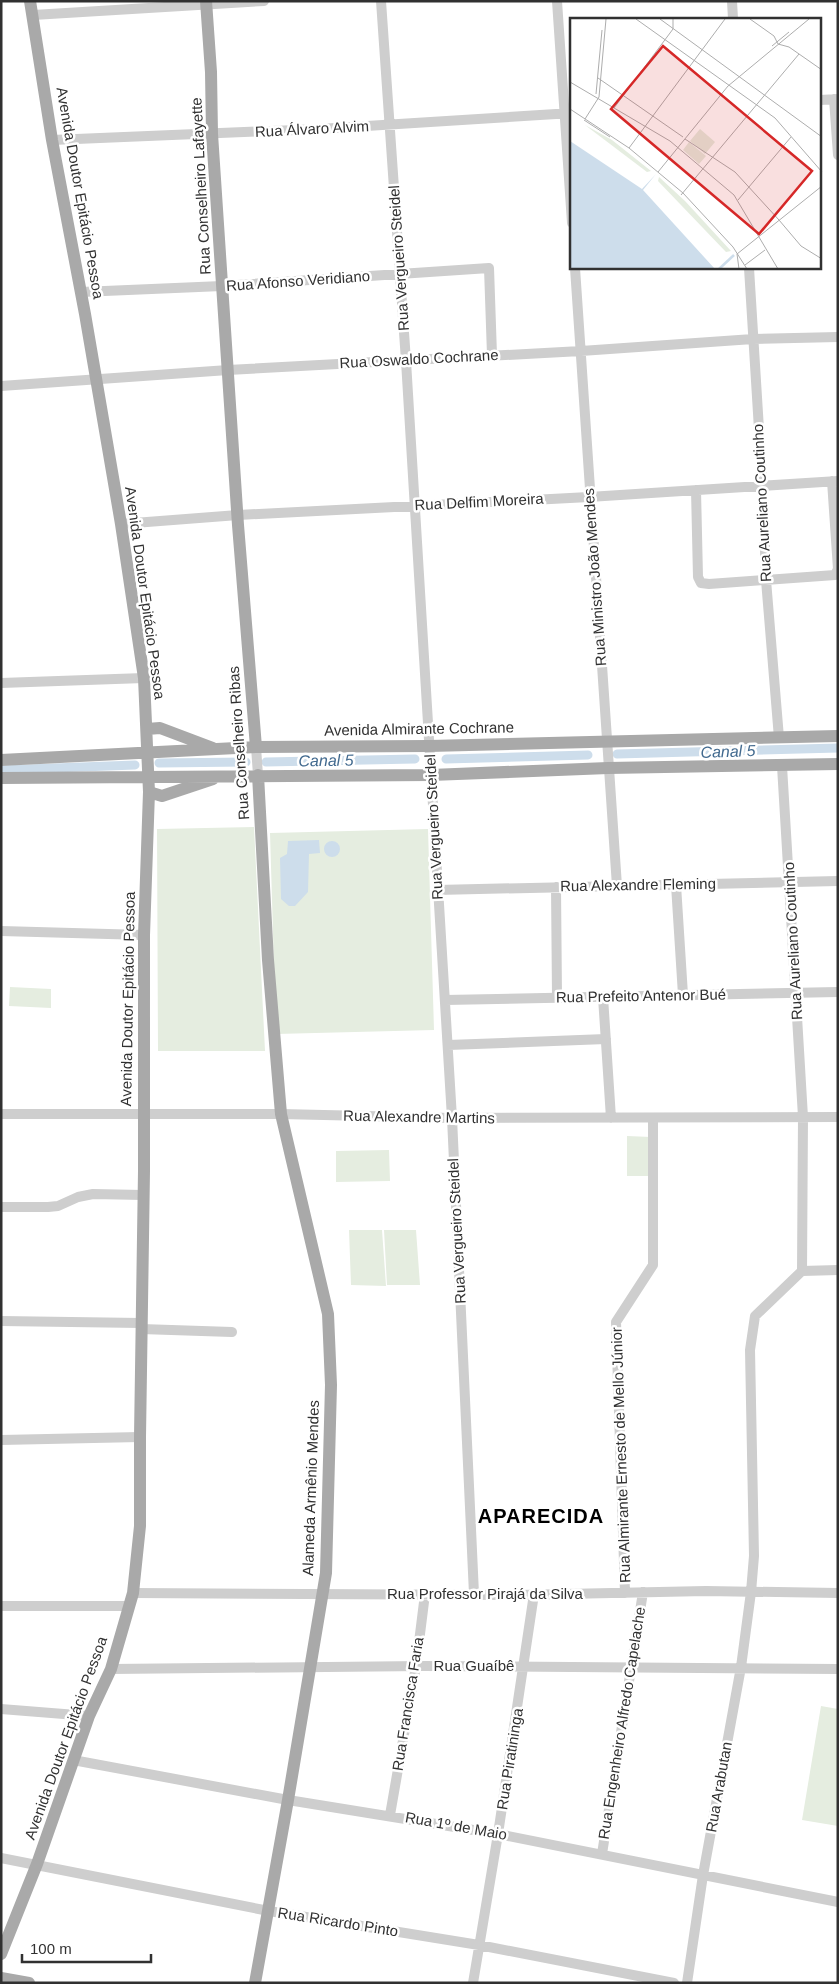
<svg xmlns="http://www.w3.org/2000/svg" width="839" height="1984" font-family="Helvetica,sans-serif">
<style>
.green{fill:#e5ede0}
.water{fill:#cdddeb}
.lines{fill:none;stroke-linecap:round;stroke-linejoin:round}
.canal{stroke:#cdddeb;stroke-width:9}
.minor{stroke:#cecece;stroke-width:10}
.major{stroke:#a9a9a9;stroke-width:12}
.labels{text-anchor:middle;stroke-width:5;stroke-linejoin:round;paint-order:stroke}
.street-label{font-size:15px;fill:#313131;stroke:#fff}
.water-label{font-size:16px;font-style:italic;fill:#426a8f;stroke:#fff}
.district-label{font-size:20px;font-weight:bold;letter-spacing:1px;fill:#000;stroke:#fff}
.inset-river{fill:none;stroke:#cdddeb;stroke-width:2.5}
.inset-road{fill:none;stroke:#adadad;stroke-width:1}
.view{fill:#d62828;fill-opacity:0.15;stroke:#d62828;stroke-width:2.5}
.inset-edge{fill:none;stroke:#313131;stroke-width:2.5}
</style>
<rect width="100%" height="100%" fill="#fff"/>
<!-- green -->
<path class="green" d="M 254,827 L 265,1051 L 158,1051 L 157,829 Z
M 428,829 L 434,1030 L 276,1034 L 270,833 Z
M 10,987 L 51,989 L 51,1008 L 9,1006 Z
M 627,1136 L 651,1137 L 650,1176 L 627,1176 Z
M 389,1150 L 390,1181 L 336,1182 L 336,1151 Z
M 349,1230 L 382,1230 L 386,1286 L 351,1285 Z
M 384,1230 L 416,1230 L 420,1285 L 387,1285 Z
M 821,1706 L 838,1709 L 838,1826 L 802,1820 Z"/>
<!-- water -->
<path class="water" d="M 319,840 L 320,853 L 309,854 L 308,892 L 295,906 L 289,906 L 281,899 L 280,858 L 287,854 L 288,841 Z
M324 849a8 8 0 1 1 16 0a8 8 0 1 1-16 0Z"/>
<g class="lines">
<!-- canal -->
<path class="canal" d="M 617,754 L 838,748
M 446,759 L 588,755
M 266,762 L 415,759
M 159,763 L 246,762
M 1,770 L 135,765"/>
<!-- minor -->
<path class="minor" d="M 381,1 L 406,361 L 452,1118 L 474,1594
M 557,1 L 572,223
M 732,1 L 733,19
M 33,15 L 264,1
M 834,99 L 838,155
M 820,100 L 838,99
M 52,140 L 319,129 L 572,113
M 575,268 L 617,886
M 749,268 L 763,494 L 766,580 L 779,738
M 81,292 L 222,286 L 489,268 L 492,355
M 1,386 L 228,370 L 581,351 L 753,339 L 838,337
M 696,490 L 698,577 L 701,583 L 709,584 L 835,575 L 838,569 L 832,481
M 121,524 L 238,515 L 589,497 L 838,481
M 1,683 L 144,678
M 256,747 L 258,775
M 676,885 L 683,995
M 556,887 L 557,997
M 437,890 L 838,881
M 1,931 L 144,935
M 603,997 L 611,1118
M 445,1000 L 838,992
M 448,1045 L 606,1039
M 1,1114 L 281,1114 L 452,1118 L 838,1117
M 1,1207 L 48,1207 L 58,1206 L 78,1197 L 93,1194 L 143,1195
M 802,1271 L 838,1270
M 1,1321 L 141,1323
M 141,1329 L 232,1332
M 1,1440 L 140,1437
M 133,1593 L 518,1595 L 706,1591 L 838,1593
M 625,1593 L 616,1322 L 653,1265 L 653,1118
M 1,1606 L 129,1606
M 111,1669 L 424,1666 L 838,1669
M 1,1709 L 89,1716
M 73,1760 L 288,1800 L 498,1834 L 838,1902
M 390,1815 L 416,1666 L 425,1594
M 602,1854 L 643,1592
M 1,1858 L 269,1911 L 479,1945 L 674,1983
M 473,1983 L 498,1834 L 534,1594
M 687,1983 L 703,1875 L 741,1667 L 751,1592 L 754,1556 L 750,1350 L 755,1316 L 802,1271 L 803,1117 L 782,766"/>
<!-- major -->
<path class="major" d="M 206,1 L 211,72 L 212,134 L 238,525 L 256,747
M 147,729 L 160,728 L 213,748
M 1,760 L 256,747 L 429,746 L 838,736
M 1,778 L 431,775 L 608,768 L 838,764
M 149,792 L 162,796 L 213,779
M 1,1954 L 37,1864 L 89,1716 L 111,1669 L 133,1593 L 140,1526 L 140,1437 L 144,1171 L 144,935 L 149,792 L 144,678 L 121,524 L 85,314 L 52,140 L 30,1
M 1,1978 L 29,1983
M 255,1983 L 288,1800 L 326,1573 L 331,1385 L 328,1314 L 281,1114 L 268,960 L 258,775"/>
</g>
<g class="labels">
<!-- street labels -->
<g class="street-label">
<text transform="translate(312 129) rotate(-3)" y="5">Rua Álvaro Alvim</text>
<text transform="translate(201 186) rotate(-93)" y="5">Rua Conselheiro Lafayette</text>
<text transform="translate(80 193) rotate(80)" y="5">Avenida Doutor Epitácio Pessoa</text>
<text transform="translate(399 258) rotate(-94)" y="5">Rua Vergueiro Steidel</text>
<text transform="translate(298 281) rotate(-4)" y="5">Rua Afonso Veridiano</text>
<text transform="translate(419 359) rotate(-3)" y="5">Rua Oswaldo Cochrane</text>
<text transform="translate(479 502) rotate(-3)" y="5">Rua Delfim Moreira</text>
<text transform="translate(762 503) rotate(-93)" y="5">Rua Aureliano Coutinho</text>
<text transform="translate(595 577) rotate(-94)" y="5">Rua Ministro João Mendes</text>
<text transform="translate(145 593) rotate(82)" y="5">Avenida Doutor Epitácio Pessoa</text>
<text transform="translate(419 729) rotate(-1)" y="5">Avenida Almirante Cochrane</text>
<text transform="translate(239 743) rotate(-94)" y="5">Rua Conselheiro Ribas</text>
<text transform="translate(434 827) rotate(-93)" y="5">Rua Vergueiro Steidel</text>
<text transform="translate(638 885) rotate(-1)" y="5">Rua Alexandre Fleming</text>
<text transform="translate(793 941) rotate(-93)" y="5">Rua Aureliano Coutinho</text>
<text transform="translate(641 996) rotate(-1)" y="5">Rua Prefeito Antenor Bué</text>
<text transform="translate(128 999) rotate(-89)" y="5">Avenida Doutor Epitácio Pessoa</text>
<text transform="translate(419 1117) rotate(1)" y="5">Rua Alexandre Martins</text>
<text transform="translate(457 1231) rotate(-93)" y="5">Rua Vergueiro Steidel</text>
<text transform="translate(621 1455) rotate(-92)" y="5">Rua Almirante Ernesto de Mello Júnior</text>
<text transform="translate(311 1488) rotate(-88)" y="5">Alameda Armênio Mendes</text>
<text x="485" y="1599">Rua Professor Pirajá da Silva</text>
<text x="474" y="1671">Rua Guaíbê</text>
<text transform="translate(408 1704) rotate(-81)" y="5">Rua Francisca Faria</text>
<text transform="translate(622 1723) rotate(-81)" y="5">Rua Engenheiro Alfredo Capelache</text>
<text transform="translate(66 1738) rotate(-70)" y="5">Avenida Doutor Epitácio Pessoa</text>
<text transform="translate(510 1759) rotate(-81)" y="5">Rua Piratininga</text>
<text transform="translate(719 1787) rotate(-80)" y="5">Rua Arabutan</text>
<text transform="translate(456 1826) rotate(10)" y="5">Rua 1º de Maio</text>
<text transform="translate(338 1922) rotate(9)" y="5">Rua Ricardo Pinto</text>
</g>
<!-- water labels -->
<g class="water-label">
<text transform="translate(728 751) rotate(-2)" y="6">Canal 5</text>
<text transform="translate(326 760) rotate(-1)" y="6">Canal 5</text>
</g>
<!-- district labels -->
<g class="district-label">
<text x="541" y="1523">APARECIDA</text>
</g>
</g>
<!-- overview -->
<g transform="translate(570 18)">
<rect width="251" height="251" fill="#fff"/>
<path d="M 15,107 L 42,122 L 81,153 L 77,154 ZM 130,111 L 145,124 L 135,136 L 120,123 ZM 119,124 L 136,138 L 129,146 L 113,132 ZM 89,159 L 115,183 L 161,233 L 156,234 L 88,163 Z" fill="#e5ede0"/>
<path d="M 0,123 L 72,171 L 86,156 L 73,172 L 145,251 L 0,251 Z" fill="#cdddeb"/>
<path class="inset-river" d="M 149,251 L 164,237"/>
<path class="inset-road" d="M 66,1 L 205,100 L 252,154M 90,1 L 252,119M 180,1 L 204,18 L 208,26 L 219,29 L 252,52M 202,28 L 219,14M 28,60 L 113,119M 0,64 L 100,123 L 164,177 L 208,251M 26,76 L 32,12M 44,90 L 103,11 L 103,1M 0,91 L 59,130 L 113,175 L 163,229 L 177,251M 15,101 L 29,79 L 36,1M 14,102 L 40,119M 115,121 L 165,154 L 209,202M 59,130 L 155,1M 88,154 L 158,68 L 239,1M 111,177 L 229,36M 168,182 L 221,119M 209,202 L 231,228 L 252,241M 167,236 L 169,251M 167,236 L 252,168M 175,247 L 195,232"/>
<path class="view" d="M 93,28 L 242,153 L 189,216 L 41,91 Z"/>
<rect width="251" height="251" class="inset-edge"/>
</g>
<!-- border -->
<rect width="839" height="1984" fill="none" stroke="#313131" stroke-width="5"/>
<!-- scale -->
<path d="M22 1954v8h129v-8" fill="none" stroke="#313131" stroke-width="2.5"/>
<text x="30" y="1954" font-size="15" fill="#313131" stroke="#ffffff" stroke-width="4" paint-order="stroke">100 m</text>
</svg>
